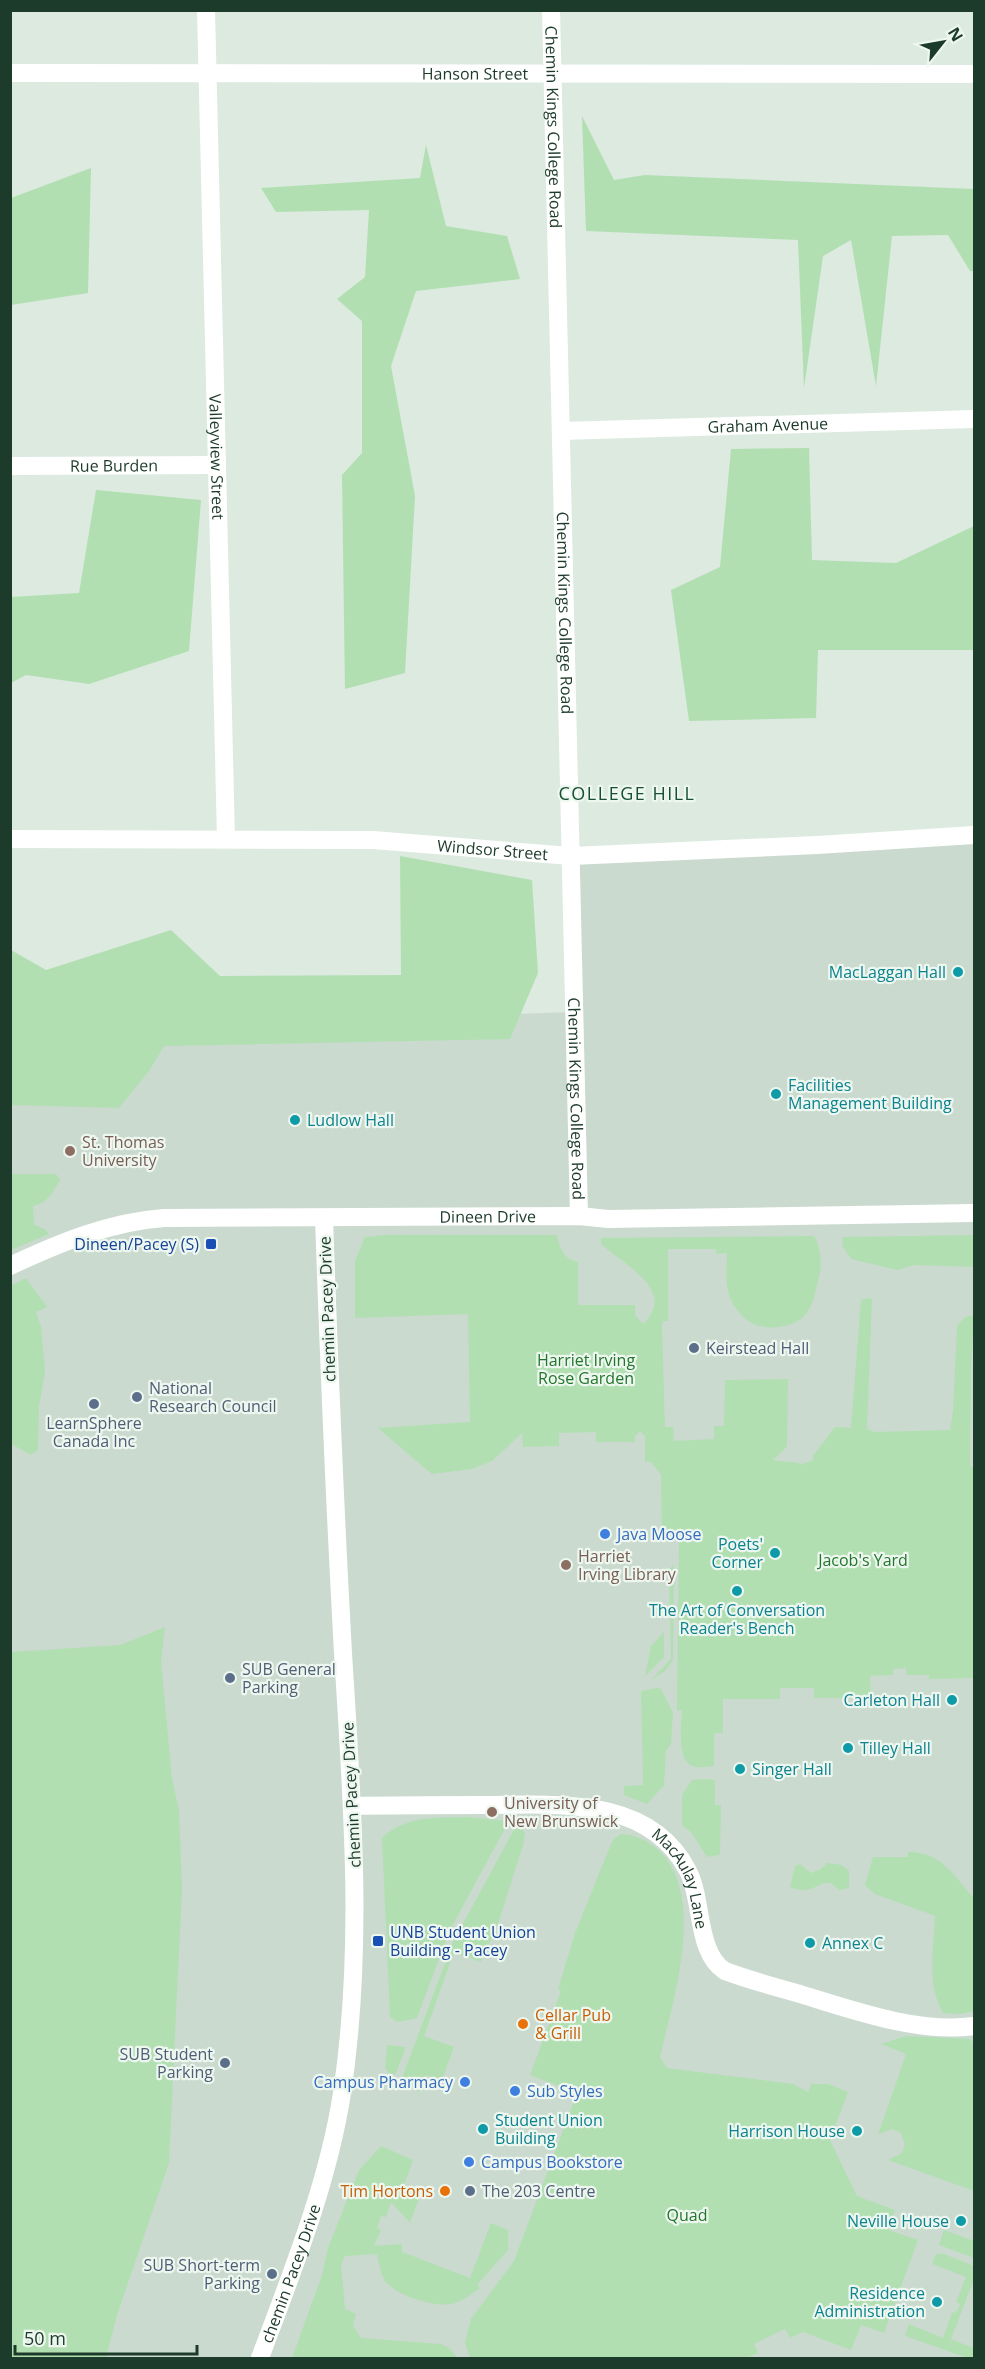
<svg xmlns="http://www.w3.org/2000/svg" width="985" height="2369" font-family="'Open Sans',sans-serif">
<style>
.built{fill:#cadacf}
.green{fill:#b2dfb2}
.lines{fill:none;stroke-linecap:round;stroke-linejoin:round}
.minor{stroke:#fff;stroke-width:18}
.culture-dot{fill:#0f9aa8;stroke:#edf7ef;stroke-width:2}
.education-dot{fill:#8d6e63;stroke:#edf7ef;stroke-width:2}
.transit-dot{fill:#1a4fb4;stroke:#edf7ef;stroke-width:2}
.service-dot{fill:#5c6f8a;stroke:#edf7ef;stroke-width:2}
.shop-dot{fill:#3f7fe0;stroke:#edf7ef;stroke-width:2}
.food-dot{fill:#e8710a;stroke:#edf7ef;stroke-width:2}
.labels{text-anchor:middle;stroke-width:4.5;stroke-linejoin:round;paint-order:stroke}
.street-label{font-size:16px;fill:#1d3b2a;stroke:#edf7ef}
.culture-label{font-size:16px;fill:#0d838f;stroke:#edf7ef;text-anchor:end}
.education-label{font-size:16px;fill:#785e54;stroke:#edf7ef;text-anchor:start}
.transit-label{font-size:16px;fill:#164399;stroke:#edf7ef;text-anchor:end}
.service-label{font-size:16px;fill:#4e5e75;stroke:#edf7ef;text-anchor:start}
.park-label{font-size:16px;fill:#23762c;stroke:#edf7ef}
.shop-label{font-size:16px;fill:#366cbe;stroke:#edf7ef;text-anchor:start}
.food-label{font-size:16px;fill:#c56008;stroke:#edf7ef;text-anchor:start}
.neighbourhood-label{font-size:18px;letter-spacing:1.5px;fill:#174f32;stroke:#edf7ef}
</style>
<rect width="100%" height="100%" fill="#dceae0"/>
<!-- built -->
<path class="built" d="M 974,835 L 974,2358 L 11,2358 L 11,1022 L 112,1027 L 574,1012 L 571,856 Z"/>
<!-- green -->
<path class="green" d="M 582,116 L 614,180 L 645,175 L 974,189 L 974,271 L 970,271 L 948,235 L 892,236 L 876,386 L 851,240 L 823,256 L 804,388 L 798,240 L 586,231 Z
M 426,145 L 446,226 L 507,236 L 520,279 L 416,291 L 391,366 L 415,496 L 405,673 L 345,689 L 342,475 L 362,453 L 362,321 L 337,299 L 365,277 L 369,210 L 276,212 L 261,188 L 420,178 Z
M 91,168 L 88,293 L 11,305 L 11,198 Z
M 809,448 L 812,560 L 896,563 L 974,526 L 974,650 L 818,650 L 816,718 L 689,721 L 671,590 L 720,567 L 731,449 Z
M 96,490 L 201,500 L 189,651 L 89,684 L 26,675 L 11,683 L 11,597 L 79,593 Z
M 400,856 L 532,880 L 538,973 L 510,1039 L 164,1046 L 149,1071 L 119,1108 L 11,1105 L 11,950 L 46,970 L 171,930 L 220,976 L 401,975 Z
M 11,1174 L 56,1174 L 60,1180 C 53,1192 48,1203 33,1206 L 34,1225 L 45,1229 L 49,1234 L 11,1250 Z
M 386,1235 L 557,1235 C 560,1248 563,1259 578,1262 L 578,1305 L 635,1305 L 635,1315 L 643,1324 C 679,1290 621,1263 601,1244 L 601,1238 L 814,1236 C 822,1250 822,1266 818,1281 C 815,1293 813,1306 805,1315 C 794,1328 766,1331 752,1323 C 740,1317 730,1302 728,1290 C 725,1278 727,1265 727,1253 L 716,1254 L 716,1249 L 668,1249 L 668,1321 L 663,1321 L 662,1326 L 665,1427 L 673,1427 L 674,1441 L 714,1439 L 714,1426 L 724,1426 L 725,1380 L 788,1379 L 787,1446 L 773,1460 L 799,1463 L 800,1465 L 813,1460 L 813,1456 L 835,1427 L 851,1428 L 861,1300 L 867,1298 L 872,1299 L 867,1429 L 875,1432 L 950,1430 L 953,1411 L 957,1326 L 965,1317 L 974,1315 L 971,1368 L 970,1466 L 974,1467 L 974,1678 L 929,1679 L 929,1675 L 906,1675 L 906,1668 L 893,1669 L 893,1675 L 870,1676 L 871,1698 L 814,1698 L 814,1688 L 780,1688 L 780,1699 L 723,1699 L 723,1733 L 714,1733 L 714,1766 C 708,1766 702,1768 696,1767 C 675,1764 682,1725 682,1710 L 677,1711 L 679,1539 L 662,1539 L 661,1475 L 651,1462 L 645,1462 L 645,1436 L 640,1431 L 635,1436 L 635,1442 L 596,1442 L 596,1432 L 559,1433 L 559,1446 L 523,1447 L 522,1433 L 492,1461 L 472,1469 L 432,1474 L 427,1470 L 378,1428 L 470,1422 L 468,1314 L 355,1318 L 355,1261 L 365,1237 Z
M 974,1235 L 974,1267 L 914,1265 L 897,1270 L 851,1259 L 842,1245 L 843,1237 Z
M 26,1278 L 47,1307 L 36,1312 L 41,1327 L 45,1373 L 39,1406 L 38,1450 L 31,1455 L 10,1443 L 11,1286 Z
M 674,1566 L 673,1660 L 665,1671 L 651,1680 L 671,1659 L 669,1568 Z
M 165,1627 L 161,1661 L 172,1779 L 179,1810 L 182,1889 L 169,2163 L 117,2315 L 106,2358 L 11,2358 L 11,1652 L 120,1645 Z
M 664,1632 L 664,1657 L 645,1676 L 651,1646 Z
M 657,1688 L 661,1689 L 673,1713 L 671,1744 L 666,1751 L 664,1785 L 647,1804 L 624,1795 L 624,1786 L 643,1785 L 641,1691 Z
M 705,1779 L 715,1780 L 715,1805 L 721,1805 L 720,1855 L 707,1857 L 691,1832 L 682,1825 L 682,1795 L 692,1780 Z
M 467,1817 L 509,1821 L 450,1930 L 417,2018 L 398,2022 L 390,2017 L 382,1838 C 406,1815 436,1818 467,1817 Z
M 517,1824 L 525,1833 L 523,1845 L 499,1921 L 481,1962 L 454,1952 L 424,2036 L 454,2047 L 442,2080 L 426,2075 L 419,2092 L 405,2085 L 403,2075 L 453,1942 Z
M 621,1834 C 633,1834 646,1840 655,1847 C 709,1891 673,2000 660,2057 L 667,2068 L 793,2084 L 808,2092 L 811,2084 L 828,2084 L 848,2092 L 830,2140 L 857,2196 L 895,2210 L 889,2230 L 918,2240 L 884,2333 L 861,2325 L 851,2350 L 803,2332 L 790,2338 L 785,2329 L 754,2344 L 758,2353 L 747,2358 L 470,2358 L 465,2343 L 471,2319 L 514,2261 L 577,2093 L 530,2075 L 561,1991 L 558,1989 L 575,1933 L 611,1844 L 614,1839 Z
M 908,1852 C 942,1852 953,1875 974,1898 L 974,2011 L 959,2014 L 943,2013 C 926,1983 934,1949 935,1916 L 875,1894 L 865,1885 L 873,1857 L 908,1857 Z
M 827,1863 L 842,1865 L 849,1871 L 849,1888 L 839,1890 C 825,1874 819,1889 805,1890 C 801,1891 794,1888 790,1887 L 795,1866 L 800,1864 L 811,1873 L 821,1869 Z
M 906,2036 L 969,2039 L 974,2042 L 974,2191 L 888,2160 L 902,2153 L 905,2144 L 900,2132 L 891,2129 L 878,2135 L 906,2054 L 881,2044 Z
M 387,2045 L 406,2047 L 396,2073 L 392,2076 L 385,2068 Z
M 381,2146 L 413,2160 L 402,2191 L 420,2196 L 410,2223 L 391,2202 L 386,2217 L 381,2216 L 377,2228 L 381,2230 L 374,2246 L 402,2244 L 402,2252 L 470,2278 L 491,2223 L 508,2230 L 508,2250 L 477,2285 L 480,2288 C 472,2294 464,2300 455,2303 C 438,2309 396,2296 385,2281 C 380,2273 379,2262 377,2254 L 345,2256 L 341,2265 L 345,2309 L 356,2314 L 353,2326 L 361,2338 L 441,2344 L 449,2348 L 458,2358 L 292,2358 L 322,2275 L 328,2248 L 359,2170 Z
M 944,2230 L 974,2241 L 974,2258 L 939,2245 Z
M 936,2254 L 944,2254 L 974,2266 L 974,2279 L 951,2339 L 974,2348 L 974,2358 L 968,2358 L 905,2336 L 909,2324 L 943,2338 L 952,2312 L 956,2313 L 960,2304 L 956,2302 L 966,2277 L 932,2264 Z"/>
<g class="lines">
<!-- minor -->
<g class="minor">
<path id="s1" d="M 206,10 L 226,839"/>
<path id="s2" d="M 551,10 L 579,1216"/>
<path id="s3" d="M 10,73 L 974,74"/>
<path id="s4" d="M 561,431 L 974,419"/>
<path id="s5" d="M 10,466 L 217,465"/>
<path id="s6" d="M 10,839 L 373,840 L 571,856 L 817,845 L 974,835"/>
<path id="s7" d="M 10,1266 C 59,1243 109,1222 164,1218 L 579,1216 L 608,1219 L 974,1213"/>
<path id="s8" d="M 352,1806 C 396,1805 440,1805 484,1805 C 556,1805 649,1795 688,1871 C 703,1899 696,1953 725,1971 C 749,1980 775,1987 800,1994 C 852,2010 920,2034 974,2026"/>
<path id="s9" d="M 260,2358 C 292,2272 328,2184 342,2093 C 364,1947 352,1800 343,1653 C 335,1508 329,1363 324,1218"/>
</g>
</g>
<!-- markers -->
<g class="culture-dot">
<circle cx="958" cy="972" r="6"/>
<circle cx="776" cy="1094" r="6"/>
<circle cx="295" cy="1120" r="6"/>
<circle cx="775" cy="1553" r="6"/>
<circle cx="737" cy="1591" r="6"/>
<circle cx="952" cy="1700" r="6"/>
<circle cx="848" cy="1748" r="6"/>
<circle cx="740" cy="1769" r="6"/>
<circle cx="810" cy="1943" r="6"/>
<circle cx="483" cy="2129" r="6"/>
<circle cx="857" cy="2131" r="6"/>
<circle cx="961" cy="2221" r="6"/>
<circle cx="937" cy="2302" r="6"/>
</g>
<g class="education-dot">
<circle cx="70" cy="1151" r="6"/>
<circle cx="566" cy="1565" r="6"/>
<circle cx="492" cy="1812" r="6"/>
</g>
<g class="transit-dot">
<rect x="205" y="1238" width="12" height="12" rx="3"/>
<rect x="372" y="1935" width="12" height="12" rx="3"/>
</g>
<g class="service-dot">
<circle cx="694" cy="1348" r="6"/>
<circle cx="137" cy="1397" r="6"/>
<circle cx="94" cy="1404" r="6"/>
<circle cx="230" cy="1678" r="6"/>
<circle cx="225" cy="2063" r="6"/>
<circle cx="470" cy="2191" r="6"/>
<circle cx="272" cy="2274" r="6"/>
</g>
<g class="shop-dot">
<circle cx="605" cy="1534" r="6"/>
<circle cx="465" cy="2082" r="6"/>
<circle cx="515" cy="2091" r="6"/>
<circle cx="469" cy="2162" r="6"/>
</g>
<g class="food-dot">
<circle cx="523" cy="2024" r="6"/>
<circle cx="445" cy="2191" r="6"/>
</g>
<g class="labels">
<!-- street labels -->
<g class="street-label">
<text dy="6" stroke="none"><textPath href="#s3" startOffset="465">Hanson Street</textPath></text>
<text dy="6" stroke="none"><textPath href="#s2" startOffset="117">Chemin Kings College Road</textPath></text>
<text dy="6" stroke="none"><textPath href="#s4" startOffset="207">Graham Avenue</textPath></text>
<text dy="6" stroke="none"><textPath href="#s1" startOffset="447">Valleyview Street</textPath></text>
<text dy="6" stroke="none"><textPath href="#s5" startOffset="104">Rue Burden</textPath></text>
<text dy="6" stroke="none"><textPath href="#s2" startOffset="603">Chemin Kings College Road</textPath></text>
<text dy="6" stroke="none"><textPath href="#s6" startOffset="483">Windsor Street</textPath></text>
<text dy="6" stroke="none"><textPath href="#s2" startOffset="1089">Chemin Kings College Road</textPath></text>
<text dy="6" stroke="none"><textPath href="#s7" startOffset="486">Dineen Drive</textPath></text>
<text transform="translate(327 1309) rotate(-92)" y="6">chemin Pacey Drive</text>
<text transform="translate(351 1795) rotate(-93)" y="6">chemin Pacey Drive</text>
<text dy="6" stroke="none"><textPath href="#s8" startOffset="363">MacAulay Lane</textPath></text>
<text dy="6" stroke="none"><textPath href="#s9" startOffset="90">chemin Pacey Drive</textPath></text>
</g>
<!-- culture labels -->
<g class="culture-label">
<text x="946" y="978">MacLaggan Hall</text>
<text x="788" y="1091" text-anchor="start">Facilities<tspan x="788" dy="18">Management Building</tspan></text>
<text x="307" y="1126" text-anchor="start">Ludlow Hall</text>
<text x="763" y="1550">Poets'<tspan x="763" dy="18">Corner</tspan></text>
<text x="737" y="1616" text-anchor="middle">The Art of Conversation<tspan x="737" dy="18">Reader's Bench</tspan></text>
<text x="940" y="1706">Carleton Hall</text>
<text x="860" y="1754" text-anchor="start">Tilley Hall</text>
<text x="752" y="1775" text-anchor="start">Singer Hall</text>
<text x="822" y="1949" text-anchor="start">Annex C</text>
<text x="495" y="2126" text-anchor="start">Student Union<tspan x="495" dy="18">Building</tspan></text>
<text x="845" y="2137">Harrison House</text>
<text x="949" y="2227">Neville House</text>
<text x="925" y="2299">Residence<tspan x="925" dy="18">Administration</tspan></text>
</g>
<!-- education labels -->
<g class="education-label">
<text x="82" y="1148">St. Thomas<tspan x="82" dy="18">University</tspan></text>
<text x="578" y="1562">Harriet<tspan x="578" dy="18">Irving Library</tspan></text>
<text x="504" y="1809">University of<tspan x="504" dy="18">New Brunswick</tspan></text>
</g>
<!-- transit labels -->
<g class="transit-label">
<text x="199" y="1250">Dineen/Pacey (S)</text>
<text x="390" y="1938" text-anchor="start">UNB Student Union<tspan x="390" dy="18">Building - Pacey</tspan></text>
</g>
<!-- service labels -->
<g class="service-label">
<text x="706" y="1354">Keirstead Hall</text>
<text x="149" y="1394">National<tspan x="149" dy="18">Research Council</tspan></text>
<text x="94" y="1429" text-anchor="middle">LearnSphere<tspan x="94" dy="18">Canada Inc</tspan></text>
<text x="242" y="1675">SUB General<tspan x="242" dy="18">Parking</tspan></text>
<text x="213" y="2060" text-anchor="end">SUB Student<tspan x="213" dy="18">Parking</tspan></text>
<text x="482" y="2197">The 203 Centre</text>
<text x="260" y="2271" text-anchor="end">SUB Short-term<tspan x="260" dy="18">Parking</tspan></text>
</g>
<!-- park labels -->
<g class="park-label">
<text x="586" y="1366">Harriet Irving<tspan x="586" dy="18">Rose Garden</tspan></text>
<text x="863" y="1566">Jacob's Yard</text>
<text x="687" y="2221">Quad</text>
</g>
<!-- shop labels -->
<g class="shop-label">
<text x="617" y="1540">Java Moose</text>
<text x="453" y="2088" text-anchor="end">Campus Pharmacy</text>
<text x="527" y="2097">Sub Styles</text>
<text x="481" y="2168">Campus Bookstore</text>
</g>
<!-- food labels -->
<g class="food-label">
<text x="535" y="2021">Cellar Pub<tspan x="535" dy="18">&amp; Grill</tspan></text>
<text x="433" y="2197" text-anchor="end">Tim Hortons</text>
</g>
<!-- neighbourhood labels -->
<g class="neighbourhood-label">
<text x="627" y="800">COLLEGE HILL</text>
</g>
</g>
<!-- border -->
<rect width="985" height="2369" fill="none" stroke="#1d3b2a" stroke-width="24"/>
<!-- north arrow -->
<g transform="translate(943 42) rotate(59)" stroke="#edf7ef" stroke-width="4.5" paint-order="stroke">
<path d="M0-4.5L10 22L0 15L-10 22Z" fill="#1d3b2a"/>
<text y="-9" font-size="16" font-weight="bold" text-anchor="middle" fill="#1d3b2a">N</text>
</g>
<!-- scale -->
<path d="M15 2345v9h182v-9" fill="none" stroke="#1d3b2a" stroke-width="3"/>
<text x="24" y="2345" font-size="18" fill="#1d3b2a" stroke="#edf7ef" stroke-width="4.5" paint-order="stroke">50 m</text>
</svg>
